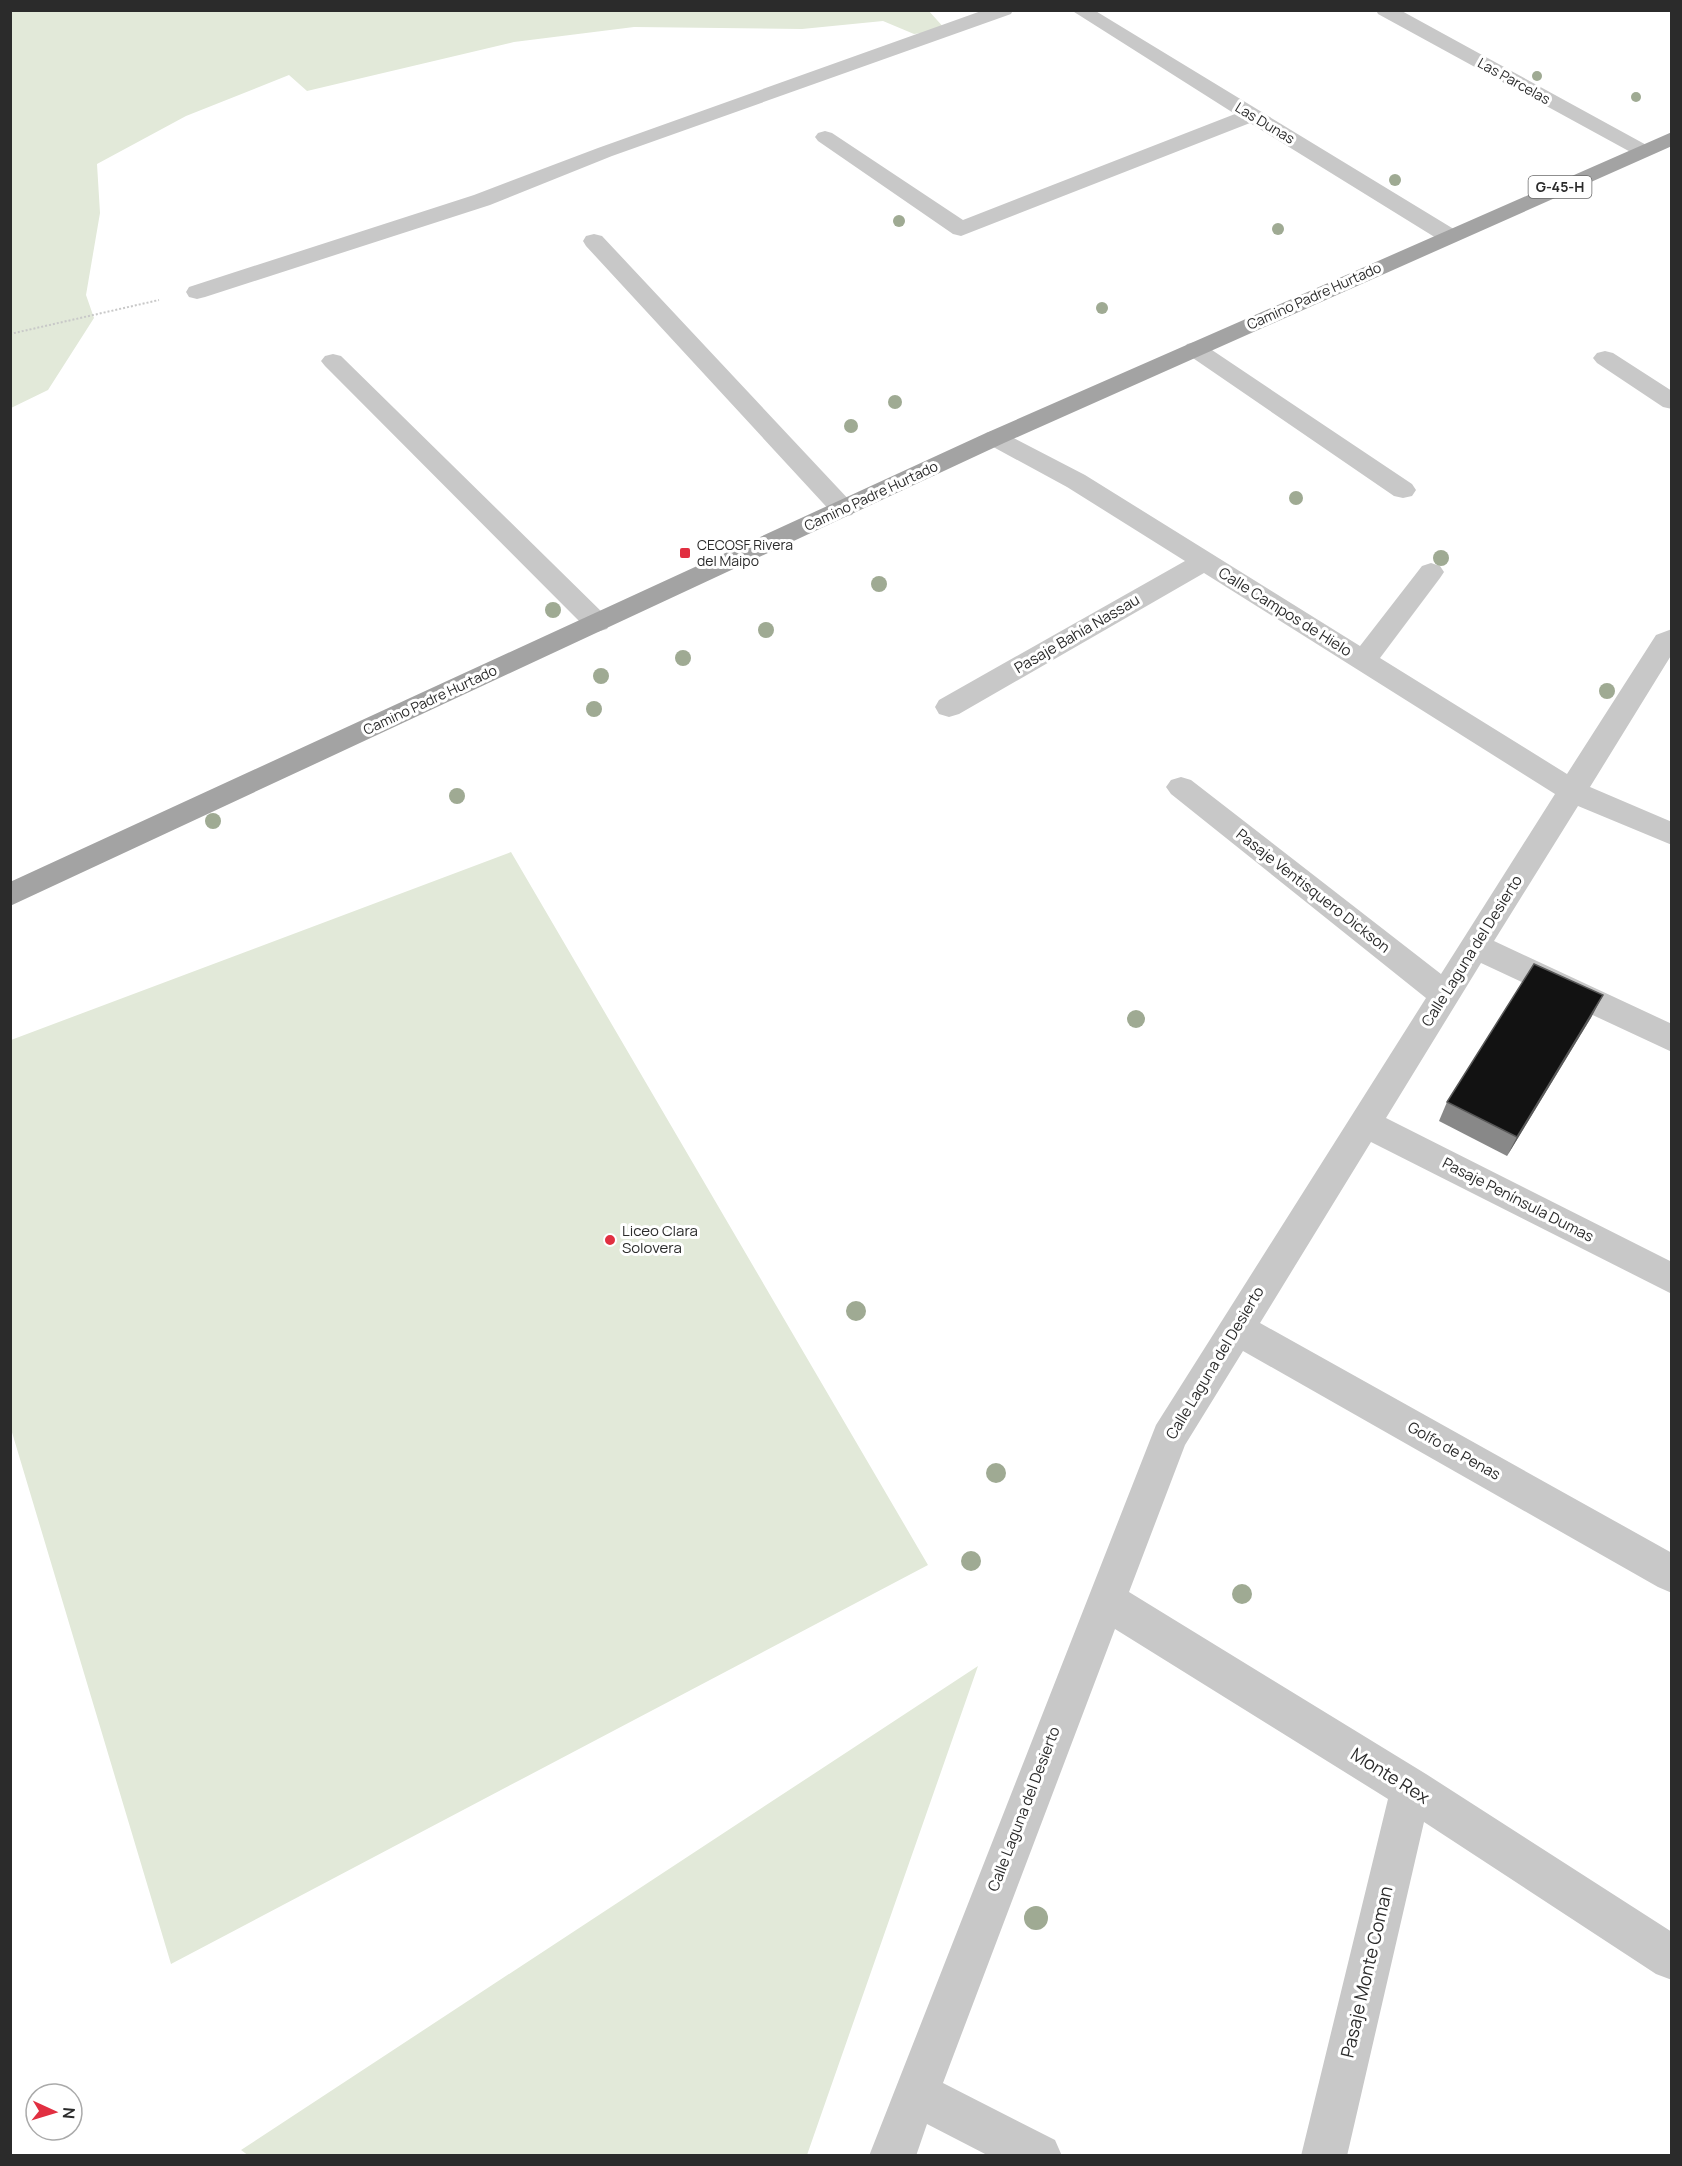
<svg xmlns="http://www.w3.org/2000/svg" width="1682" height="2166" font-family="Manrope,sans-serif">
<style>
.green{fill:#e2e9d9}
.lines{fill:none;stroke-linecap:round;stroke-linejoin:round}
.path{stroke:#c8c8c8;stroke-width:2;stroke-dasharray:2 2;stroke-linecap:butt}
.minor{fill:#c8c8c8;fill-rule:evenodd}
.primary{fill:#a3a3a3;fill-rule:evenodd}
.tree{fill:#9faa93}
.wall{fill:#888}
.shaded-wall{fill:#595959}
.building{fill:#121212;stroke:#595959;stroke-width:1.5}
.poi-dot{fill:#e12f41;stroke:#fff;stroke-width:2}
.labels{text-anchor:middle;stroke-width:6;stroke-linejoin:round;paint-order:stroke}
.far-street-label{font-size:14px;fill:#2b2b2b;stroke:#fff}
.shield{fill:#fff;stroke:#6b6b6b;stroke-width:1.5}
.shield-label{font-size:14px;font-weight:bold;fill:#2b2b2b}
.far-poi-label{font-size:14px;fill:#2b2b2b;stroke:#fff;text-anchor:start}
.street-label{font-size:15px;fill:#2b2b2b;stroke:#fff}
.poi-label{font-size:15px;fill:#2b2b2b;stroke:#fff;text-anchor:start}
.near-street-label{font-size:18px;fill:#2b2b2b;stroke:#fff}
</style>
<rect width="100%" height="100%" fill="#fff"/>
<!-- green -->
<path class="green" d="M 928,10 L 946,30 L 914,34 L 883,21 L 802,29 L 634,27 L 514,42 L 307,91 L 289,75 L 186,116 L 97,164 L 100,213 L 86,295 L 94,318 L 48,390 L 11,408 L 10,11 Z
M 511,852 L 928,1565 L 171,1964 L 11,1429 L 11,1040 Z
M 978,1666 L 807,2155 L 249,2156 L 241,2150 Z"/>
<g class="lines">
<!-- path -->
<path class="path" d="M 10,334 L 159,300"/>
<!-- minor -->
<path class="minor" d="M 984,10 L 1013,10 L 1011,14 L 612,156 L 490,205 L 205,297 L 197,299 L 189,297 L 186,292 L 189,287 L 474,195 L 598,148 Z
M 1071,10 L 1094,10 L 1457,231 L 1460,236 L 1457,241 L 1449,243 L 1441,241 L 1250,123 L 961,236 L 953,234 L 818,141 L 815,137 L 818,133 L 825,131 L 832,133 L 963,220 L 1235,114 Z
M 1376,10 L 1400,10 L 1650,147 L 1654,151 L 1650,155 L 1643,157 L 1636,155 L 1378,14 Z
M 594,234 L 602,236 L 852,503 L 856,509 L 852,515 L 843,517 L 834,515 L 586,246 L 583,241 L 586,236 Z
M 1195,342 L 1203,344 L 1412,484 L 1416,490 L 1412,496 L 1403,498 L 1394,496 L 1187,354 L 1183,349 L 1187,344 Z
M 1605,351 L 1613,353 L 1672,391 L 1672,409 L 1663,407 L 1597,363 L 1593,358 L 1597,353 Z
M 333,354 L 341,356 L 607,617 L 611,623 L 607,629 L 597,632 L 587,629 L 325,366 L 321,361 L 325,356 Z
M 995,430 L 1004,433 L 1085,475 L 1360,646 L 1422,566 L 1431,563 L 1440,566 L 1444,572 L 1440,578 L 1380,658 L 1567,774 L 1656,635 L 1672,629 L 1672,654 L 1590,787 L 1672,822 L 1672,845 L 1578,806 L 1494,941 L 1672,1024 L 1672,1052 L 1481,963 L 1386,1118 L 1672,1262 L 1672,1294 L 1371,1142 L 1260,1323 L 1672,1553 L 1672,1593 L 1658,1587 L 1243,1351 L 1185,1445 L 1129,1592 L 1426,1774 L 1672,1932 L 1672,1980 L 1656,1974 L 1424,1822 L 1347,2156 L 1301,2156 L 1388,1799 L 1115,1629 L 943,2083 L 1055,2140 L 1062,2156 L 989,2156 L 927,2124 L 916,2156 L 869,2156 L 1156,1425 L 1426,998 L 1171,794 L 1166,787 L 1171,780 L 1181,777 L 1191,780 L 1441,974 L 1555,794 L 1204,573 L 959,714 L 949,717 L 939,714 L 935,707 L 939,700 L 1185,561 L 1067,487 L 986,443 L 983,438 L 986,433 Z"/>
<!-- primary -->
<path class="primary" d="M 1672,132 L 1672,146 L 1004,443 L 10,906 L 10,882 L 986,433 Z"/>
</g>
<!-- trees -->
<g class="tree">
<circle cx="1537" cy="76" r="5"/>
<circle cx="1636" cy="97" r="5"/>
<circle cx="1395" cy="180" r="6"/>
<circle cx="899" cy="221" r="6"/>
<circle cx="1278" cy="229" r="6"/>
<circle cx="1102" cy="308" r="6"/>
<circle cx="895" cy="402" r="7"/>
<circle cx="851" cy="426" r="7"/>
<circle cx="1296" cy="498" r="7"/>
<circle cx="1441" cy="558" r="8"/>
<circle cx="879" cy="584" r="8"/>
<circle cx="553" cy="610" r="8"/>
<circle cx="766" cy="630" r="8"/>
<circle cx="683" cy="658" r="8"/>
<circle cx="601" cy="676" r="8"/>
<circle cx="1607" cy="691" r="8"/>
<circle cx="594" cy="709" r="8"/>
<circle cx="457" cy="796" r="8"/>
<circle cx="213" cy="821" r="8"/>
<circle cx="1136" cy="1019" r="9"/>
<circle cx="856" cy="1311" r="10"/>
<circle cx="996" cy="1473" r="10"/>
<circle cx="971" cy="1561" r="10"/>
<circle cx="1242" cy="1594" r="10"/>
<circle cx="1036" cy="1918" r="12"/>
</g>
<!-- wall -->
<path class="wall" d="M 1592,1016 L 1507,1156 L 1439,1121 L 1447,1102 Z"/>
<!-- shaded-wall -->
<path class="shaded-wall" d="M 1603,995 L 1592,1016 L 1507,1156 L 1517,1137 Z"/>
<!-- building -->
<path class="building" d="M 1534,964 L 1603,995 L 1517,1137 L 1447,1102 Z"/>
<!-- markers -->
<g class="poi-dot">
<rect x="679" y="547" width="12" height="12" rx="3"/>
<circle cx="610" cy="1240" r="6"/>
</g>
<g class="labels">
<!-- far-street labels -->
<g class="far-street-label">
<text transform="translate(1514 81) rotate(29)" y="5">Las Parcelas</text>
<text transform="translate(1265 123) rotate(31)" y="5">Las Dunas</text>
<text transform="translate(1314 296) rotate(-24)" y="5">Camino Padre Hurtado</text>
<text transform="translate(871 496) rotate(-25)" y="5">Camino Padre Hurtado</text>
<text transform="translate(430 700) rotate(-25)" y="5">Camino Padre Hurtado</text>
</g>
<!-- shield labels -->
<rect class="shield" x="1528.5" y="176" width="63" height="22" rx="4.5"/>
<g class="shield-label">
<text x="1560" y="192">G-45-H</text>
</g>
<!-- far-poi labels -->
<g class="far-poi-label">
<text x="697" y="550">CECOSF Rivera<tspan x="697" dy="16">del Maipo</tspan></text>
</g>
<!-- street labels -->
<g class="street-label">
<text transform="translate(1285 612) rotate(32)" y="5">Calle Campos de Hielo</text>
<text transform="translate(1077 634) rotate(-30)" y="5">Pasaje Bahía Nassau</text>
<text transform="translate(1313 891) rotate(38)" y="5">Pasaje Ventisquero Dickson</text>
<text transform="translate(1472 951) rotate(-58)" y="5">Calle Laguna del Desierto</text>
<text transform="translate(1518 1200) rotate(27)" y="5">Pasaje Península Dumas</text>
<text transform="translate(1215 1363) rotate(-59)" y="5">Calle Laguna del Desierto</text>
<text transform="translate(1454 1451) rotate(29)" y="5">Golfo de Penas</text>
<text transform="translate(1024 1809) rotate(-69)" y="5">Calle Laguna del Desierto</text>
</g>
<!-- poi labels -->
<g class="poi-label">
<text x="622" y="1236">Liceo Clara<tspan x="622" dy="17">Solovera</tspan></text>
</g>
<!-- near-street labels -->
<g class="near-street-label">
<text transform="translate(1390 1776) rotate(32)" y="6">Monte Rex</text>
<text transform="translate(1367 1972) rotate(-77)" y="6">Pasaje Monte Coman</text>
</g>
</g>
<!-- border -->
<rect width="1682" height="2166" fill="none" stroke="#2b2b2b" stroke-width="24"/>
<!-- north arrow -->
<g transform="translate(54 2112) rotate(94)"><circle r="28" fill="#ffffff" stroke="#aaaaaa" stroke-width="1.5"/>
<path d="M0-4.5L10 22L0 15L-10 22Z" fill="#e12f41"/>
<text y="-9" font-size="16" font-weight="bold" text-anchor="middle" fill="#2b2b2b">N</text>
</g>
</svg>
